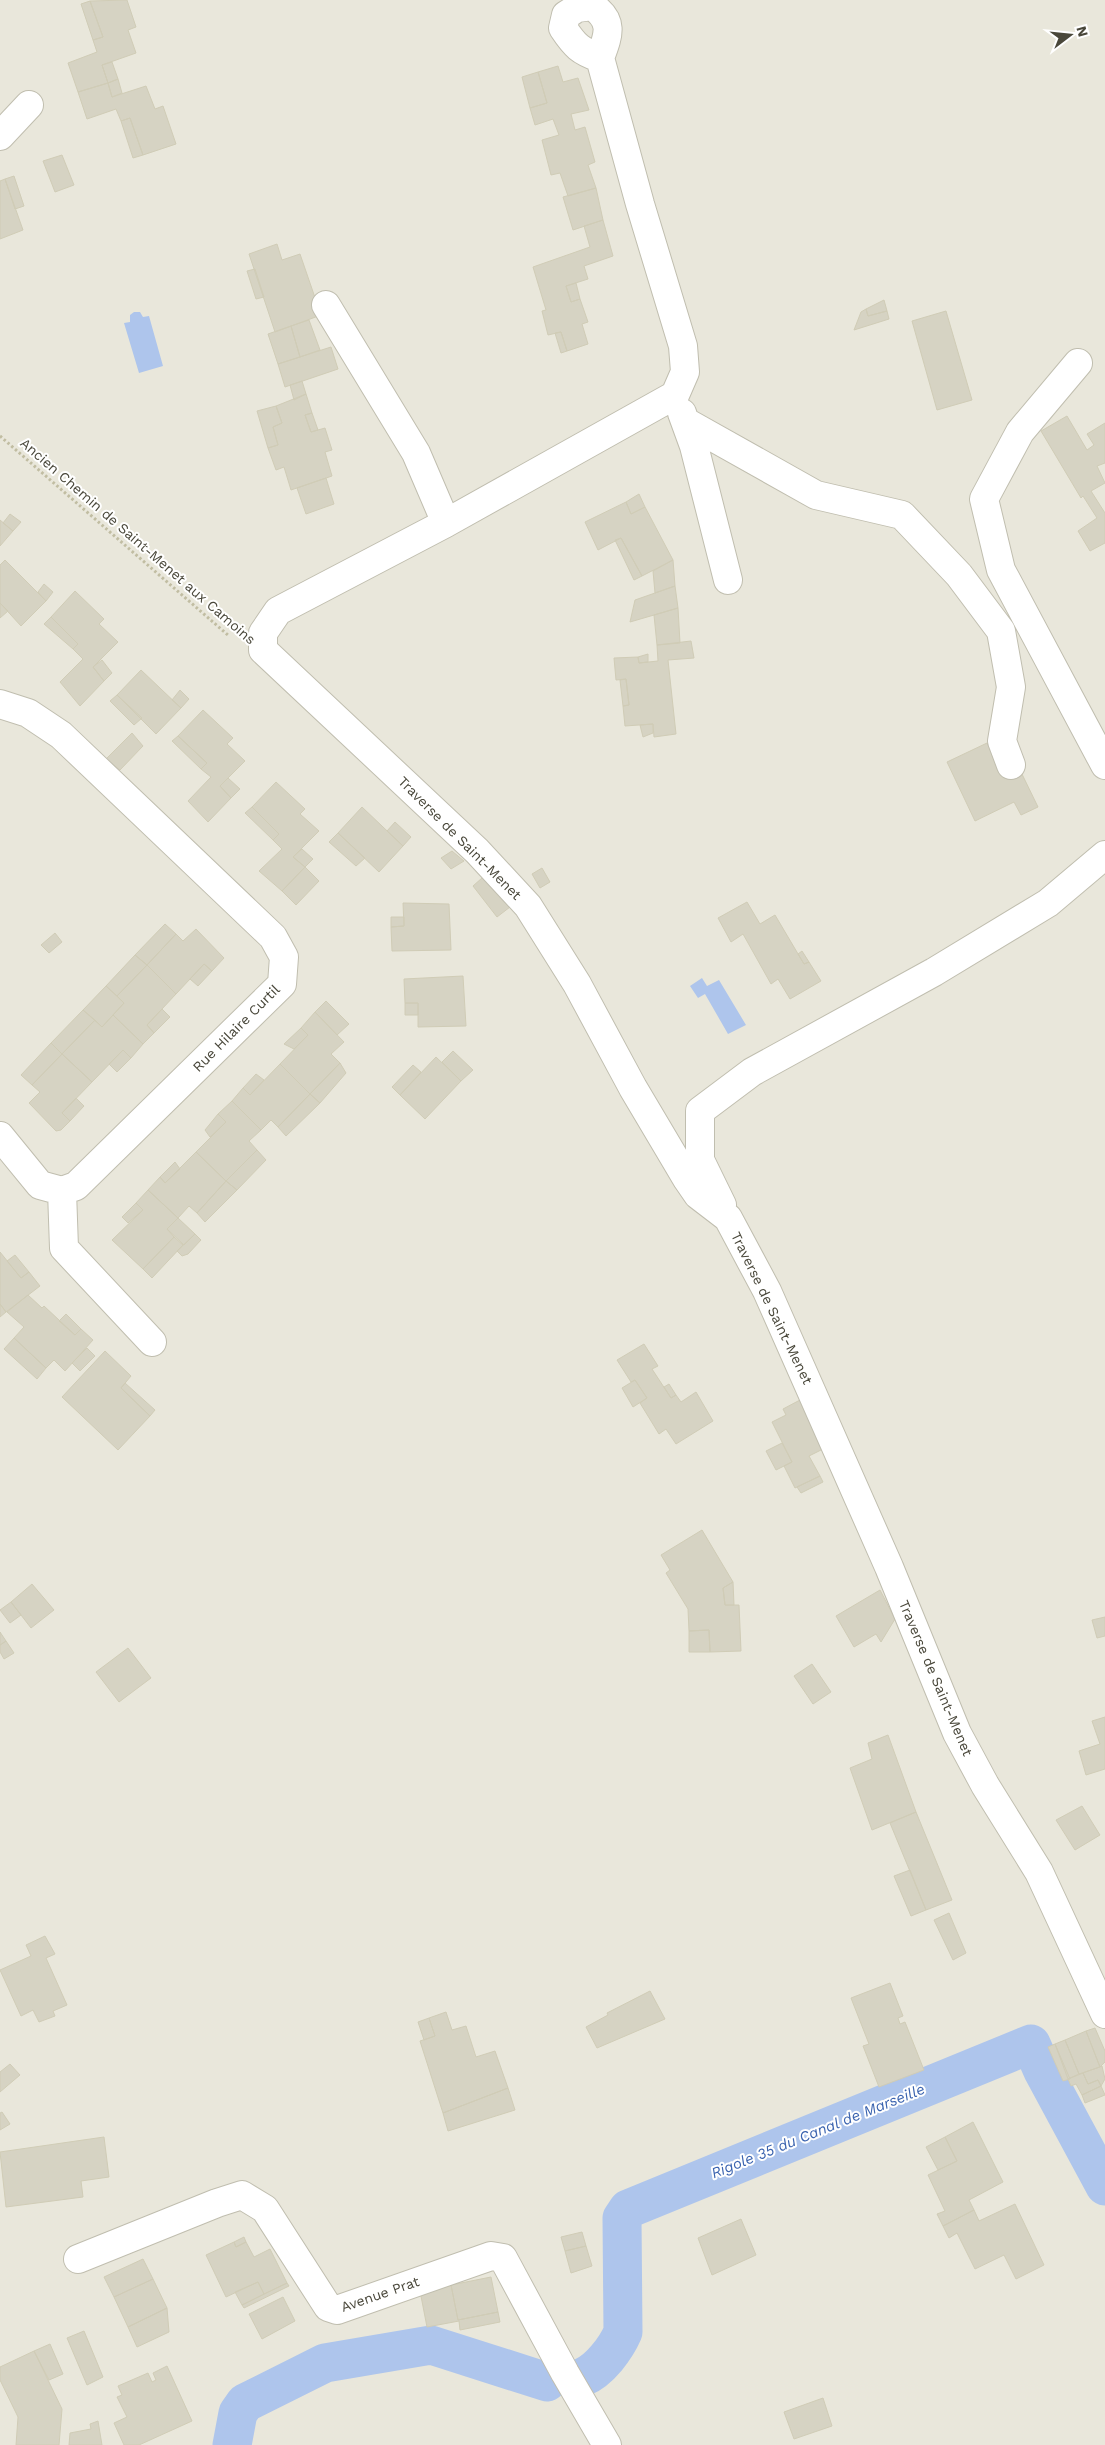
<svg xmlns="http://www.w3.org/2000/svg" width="1105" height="2445" font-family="'Work Sans',sans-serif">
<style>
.residential{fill:#e9e7db}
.water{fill:#aec5ec}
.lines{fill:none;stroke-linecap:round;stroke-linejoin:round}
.canal{stroke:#aec5ec;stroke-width:39}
.building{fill:#d6d3c3;stroke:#d0ccb6}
.minor-casing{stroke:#c0beaf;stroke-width:30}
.path{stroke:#c1bda2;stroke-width:3;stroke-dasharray:2.5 2.5;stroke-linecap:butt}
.minor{stroke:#fff;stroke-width:28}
.labels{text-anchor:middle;stroke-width:4;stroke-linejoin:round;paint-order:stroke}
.street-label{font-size:14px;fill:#49473a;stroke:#fff}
.water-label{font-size:15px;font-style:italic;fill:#3a63af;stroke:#fff}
</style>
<rect width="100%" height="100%" fill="#f5f4ec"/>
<!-- residential -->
<path class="residential" d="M 0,0 L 1105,0 L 1105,2445 L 0,2445 Z"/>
<!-- water -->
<path class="water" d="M 134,312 L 140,312 L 143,317 L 149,316 L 163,366 L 139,373 L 124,323 L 130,322 L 130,315 Z
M 702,978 L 707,986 L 719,980 L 746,1025 L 728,1034 L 705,994 L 698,998 L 690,986 Z"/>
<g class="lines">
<!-- canal -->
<path class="canal" d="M 583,2377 C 600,2370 616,2348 623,2332 L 622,2218 L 628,2209 L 1031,2044 L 1043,2071 L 1105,2186
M 232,2445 L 238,2413 L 245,2403 L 325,2363 L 431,2345 L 547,2382"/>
</g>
<!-- building -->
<path class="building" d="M 127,0 L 136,27 L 128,30 L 136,53 L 102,65 L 108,83 L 78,92 L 68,63 L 97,52 L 93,40 L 103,37 L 90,1 Z
M 90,1 L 103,37 L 93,40 L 81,4 Z
M 112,62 L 118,79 L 108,83 L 102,65 Z
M 558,66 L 563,82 L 578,78 L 589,110 L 571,114 L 575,130 L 585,127 L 595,162 L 588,165 L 596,188 L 568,196 L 560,173 L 551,175 L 542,140 L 559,135 L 553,119 L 535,125 L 530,108 L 547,103 L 538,72 Z
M 538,72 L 547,103 L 530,108 L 522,77 Z
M 118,79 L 122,93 L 112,97 L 108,83 Z
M 108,83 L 112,97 L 146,86 L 155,109 L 163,106 L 176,144 L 143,155 L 130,118 L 121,121 L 116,109 L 87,119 L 78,92 Z
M 130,118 L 143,155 L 133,158 L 121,121 Z
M 62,155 L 74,185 L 55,192 L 43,161 Z
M 14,176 L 24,206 L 15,209 L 5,179 Z
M 5,179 L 23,230 L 0,239 L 0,181 Z
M 596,188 L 603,220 L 573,230 L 563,197 Z
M 603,220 L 613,256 L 584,266 L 588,279 L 566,286 L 571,302 L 580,299 L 588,322 L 582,324 L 588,344 L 567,351 L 561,332 L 548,335 L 542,311 L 546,310 L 533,267 L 590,247 L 584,226 Z
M 277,244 L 282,260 L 300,254 L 321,315 L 275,332 L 249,254 Z
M 255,269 L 264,297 L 256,299 L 247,271 Z
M 576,283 L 580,299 L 571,302 L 566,286 Z
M 884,300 L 887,311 L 868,316 L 866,309 Z
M 866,309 L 868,316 L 887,311 L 889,319 L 854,330 L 861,312 Z
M 946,311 L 972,400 L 937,410 L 912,321 Z
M 309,320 L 320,350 L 300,357 L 291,326 Z
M 291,326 L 300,357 L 278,364 L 268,334 Z
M 561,332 L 567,351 L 561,353 L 555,333 Z
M 331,347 L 338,369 L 285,387 L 278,364 Z
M 302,381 L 306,394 L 294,400 L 290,385 Z
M 306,394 L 312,413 L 305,415 L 311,432 L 325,428 L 332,450 L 325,452 L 332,476 L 291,490 L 284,467 L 276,470 L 268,448 L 278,445 L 273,427 L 282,423 L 276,406 Z
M 276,406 L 282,423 L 273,427 L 278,445 L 268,448 L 257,411 Z
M 312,413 L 318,430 L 311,432 L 305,415 Z
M 1067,416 L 1087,450 L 1094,445 L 1087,434 L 1105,423 L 1105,463 L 1097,466 L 1105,483 L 1091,491 L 1105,513 L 1105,543 L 1090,551 L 1078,531 L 1097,518 L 1083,496 L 1081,498 L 1041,431 Z
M 326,478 L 334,504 L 306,514 L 297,488 Z
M 639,494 L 645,507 L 631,514 L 626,502 Z
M 626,502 L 631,514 L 645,507 L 673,560 L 642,576 L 621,538 L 598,550 L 585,522 Z
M 10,514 L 21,522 L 13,531 L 3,523 Z
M 0,520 L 13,531 L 0,546 Z
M 621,538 L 642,576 L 634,580 L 615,540 Z
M 5,560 L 46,601 L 21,626 L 0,603 L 0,565 Z
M 673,560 L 675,586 L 655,593 L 653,571 Z
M 44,584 L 53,592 L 46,601 L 38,592 Z
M 675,586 L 678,608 L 630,622 L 635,600 Z
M 75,591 L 104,619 L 99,624 L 118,642 L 93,667 L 104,681 L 80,706 L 60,682 L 83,659 L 73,649 L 78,644 L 51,617 Z
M 0,603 L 8,611 L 0,618 Z
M 678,608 L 680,643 L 657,645 L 654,615 Z
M 51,617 L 78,644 L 73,649 L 44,624 Z
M 691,641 L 694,658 L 668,660 L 676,734 L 654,737 L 653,724 L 625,726 L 623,706 L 629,705 L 626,679 L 616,680 L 614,658 L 638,657 L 639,663 L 658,661 L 657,645 Z
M 648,654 L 648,662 L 639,663 L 638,657 Z
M 102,660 L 112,673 L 104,681 L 93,667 Z
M 141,670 L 181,708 L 156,734 L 117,695 Z
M 626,679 L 629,705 L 623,706 L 620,680 Z
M 180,690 L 189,699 L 181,708 L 172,700 Z
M 117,695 L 142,718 L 134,725 L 110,701 Z
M 203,710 L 233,738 L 227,744 L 245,761 L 220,786 L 231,798 L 208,822 L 188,801 L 211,777 L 201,769 L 207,763 L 178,736 Z
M 653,724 L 653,733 L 643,737 L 640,725 Z
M 132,733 L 143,746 L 120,770 L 106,759 Z
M 178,736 L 207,763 L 201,769 L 172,741 Z
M 987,743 L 1004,777 L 1020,770 L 1038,807 L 1021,815 L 1014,802 L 975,821 L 947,762 Z
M 228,778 L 240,789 L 231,798 L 220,786 Z
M 276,782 L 305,809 L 300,814 L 319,831 L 293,857 L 305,867 L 282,891 L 259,871 L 282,849 L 273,840 L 279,834 L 252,807 Z
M 252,807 L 279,834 L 273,840 L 245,813 Z
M 362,807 L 403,846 L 379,872 L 338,833 Z
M 395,822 L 411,837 L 403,846 L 387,831 Z
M 338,833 L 365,858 L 356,866 L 329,842 Z
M 302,849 L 313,859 L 305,867 L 293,857 Z
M 452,851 L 464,861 L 451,869 L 441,858 Z
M 305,867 L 319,881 L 296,905 L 282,891 Z
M 542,868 L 550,882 L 540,888 L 532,874 Z
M 482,878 L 504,896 L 510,907 L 497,917 L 473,886 Z
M 747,902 L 760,924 L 775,915 L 804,964 L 809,962 L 821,981 L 790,999 L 778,979 L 771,984 L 743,934 L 731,942 L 718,918 Z
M 403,903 L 449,904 L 451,950 L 392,951 L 391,927 L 404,926 Z
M 391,917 L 404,917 L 404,926 L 391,927 Z
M 165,924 L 176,934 L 147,965 L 135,955 Z
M 196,929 L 224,958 L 212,971 L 204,964 L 176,994 L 147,965 L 176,934 L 183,941 Z
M 55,933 L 62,942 L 49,953 L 41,945 Z
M 802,951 L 809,962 L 804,964 L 798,954 Z
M 135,955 L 147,965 L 117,996 L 106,986 Z
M 204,964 L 212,971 L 198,986 L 190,979 Z
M 147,965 L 176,994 L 147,1025 L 154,1033 L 143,1044 L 113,1015 L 124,1003 L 117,996 Z
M 463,976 L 466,1026 L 418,1027 L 418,1003 L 405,1003 L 404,979 Z
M 106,986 L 124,1003 L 102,1027 L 83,1010 Z
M 326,1001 L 349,1024 L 337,1035 L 315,1012 Z
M 405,1003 L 418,1003 L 418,1015 L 405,1015 Z
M 162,1009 L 170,1017 L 154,1033 L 147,1025 Z
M 83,1010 L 95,1020 L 62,1054 L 51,1043 Z
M 315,1012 L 344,1042 L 331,1054 L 340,1063 L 310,1094 L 280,1064 L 308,1035 L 301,1028 Z
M 113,1015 L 143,1044 L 131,1058 L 123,1050 L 92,1082 L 62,1054 L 95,1020 L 102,1027 Z
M 301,1028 L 308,1035 L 294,1049 L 284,1044 Z
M 51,1043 L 62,1054 L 32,1085 L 21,1075 Z
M 123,1050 L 131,1058 L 117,1072 L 109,1064 Z
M 453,1051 L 473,1070 L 461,1081 L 442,1062 Z
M 62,1054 L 92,1082 L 62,1113 L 70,1121 L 61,1130 L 56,1131 L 29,1103 L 40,1092 L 32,1085 Z
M 436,1057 L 461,1081 L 425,1119 L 400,1095 Z
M 340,1063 L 346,1073 L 320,1103 L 310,1094 Z
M 280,1064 L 310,1094 L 278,1127 L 271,1120 L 261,1130 L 232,1101 L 243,1088 L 250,1095 Z
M 413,1065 L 421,1072 L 400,1095 L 392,1087 Z
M 256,1074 L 264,1080 L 250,1095 L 243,1088 Z
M 310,1094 L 320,1103 L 286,1136 L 278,1127 Z
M 76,1098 L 84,1106 L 70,1121 L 62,1113 Z
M 232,1101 L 261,1130 L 249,1141 L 257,1150 L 226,1181 L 196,1152 L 226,1122 L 218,1114 Z
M 218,1114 L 226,1122 L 210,1137 L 205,1130 Z
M 257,1150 L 266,1160 L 237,1190 L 226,1181 Z
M 196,1152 L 226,1181 L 197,1213 L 189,1206 L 178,1218 L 148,1190 L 160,1177 L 165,1183 Z
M 175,1162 L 180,1169 L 165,1183 L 160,1177 Z
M 226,1181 L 237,1190 L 205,1222 L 197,1213 Z
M 148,1190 L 178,1218 L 167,1229 L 174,1237 L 143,1269 L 112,1240 L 143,1210 L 136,1203 Z
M 136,1203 L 143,1210 L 128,1223 L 122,1217 Z
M 178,1218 L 195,1234 L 184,1245 L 167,1229 Z
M 195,1234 L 201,1240 L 188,1254 L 182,1256 L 177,1251 Z
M 174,1237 L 183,1245 L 152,1278 L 143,1269 Z
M 0,1252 L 21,1278 L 29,1272 L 40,1286 L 6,1312 L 0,1304 Z
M 15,1255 L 29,1272 L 21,1278 L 7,1261 Z
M 28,1295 L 42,1308 L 44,1306 L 75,1335 L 81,1329 L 93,1340 L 65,1371 L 54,1360 L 46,1368 L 14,1338 L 24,1327 L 7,1312 Z
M 0,1304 L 6,1312 L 0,1317 Z
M 66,1314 L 81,1329 L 75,1335 L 59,1321 Z
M 14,1338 L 46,1368 L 37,1379 L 4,1349 Z
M 644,1344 L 658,1366 L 652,1369 L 671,1398 L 676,1395 L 681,1402 L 696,1392 L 713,1421 L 676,1444 L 666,1429 L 659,1434 L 640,1403 L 647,1398 L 635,1380 L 631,1382 L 617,1360 Z
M 87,1348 L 95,1356 L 80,1371 L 72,1363 Z
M 105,1351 L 131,1376 L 121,1388 L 150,1416 L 118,1450 L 62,1397 Z
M 635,1380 L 647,1398 L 633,1407 L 622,1388 Z
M 125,1383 L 155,1410 L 150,1416 L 121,1388 Z
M 669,1384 L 676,1395 L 671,1398 L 664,1387 Z
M 800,1400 L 823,1449 L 809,1456 L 820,1476 L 795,1488 L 784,1466 L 792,1462 L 772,1422 L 786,1415 L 783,1409 Z
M 782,1443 L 792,1462 L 776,1470 L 766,1451 Z
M 820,1476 L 823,1482 L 801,1493 L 797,1487 Z
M 702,1530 L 733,1582 L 723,1588 L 725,1605 L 739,1605 L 741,1651 L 710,1652 L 709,1630 L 689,1631 L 688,1609 L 666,1573 L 670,1570 L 661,1555 Z
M 733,1582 L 734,1605 L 725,1605 L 723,1588 Z
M 32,1584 L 54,1610 L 31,1628 L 11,1602 Z
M 880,1590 L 895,1619 L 881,1642 L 876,1634 L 854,1647 L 836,1616 Z
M 11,1602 L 21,1615 L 10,1623 L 0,1610 Z
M 1105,1617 L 1105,1636 L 1097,1638 L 1092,1620 Z
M 709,1630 L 710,1652 L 689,1652 L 689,1631 Z
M 0,1632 L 6,1641 L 0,1645 Z
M 6,1641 L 14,1653 L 4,1659 L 0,1652 L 0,1645 Z
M 128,1648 L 151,1678 L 119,1702 L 96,1672 Z
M 812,1664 L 831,1692 L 813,1704 L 794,1676 Z
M 1105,1717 L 1105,1769 L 1086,1775 L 1079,1751 L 1100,1744 L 1092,1721 Z
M 888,1735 L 916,1812 L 872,1830 L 850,1768 L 872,1759 L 868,1743 Z
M 1082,1806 L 1100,1835 L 1075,1850 L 1056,1820 Z
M 916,1812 L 952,1900 L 926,1910 L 890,1823 Z
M 910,1870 L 926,1910 L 911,1916 L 894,1876 Z
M 949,1913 L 966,1953 L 953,1960 L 934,1920 Z
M 45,1936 L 55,1954 L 46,1958 L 67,2005 L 53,2011 L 55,2016 L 39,2022 L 33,2010 L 21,2016 L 0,1970 L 31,1956 L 26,1945 Z
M 890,1983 L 903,2016 L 898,2018 L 900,2024 L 905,2022 L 924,2070 L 879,2087 L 863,2046 L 869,2044 L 851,1998 Z
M 650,1991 L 665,2019 L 597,2048 L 586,2027 L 608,2015 L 607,2013 Z
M 446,2012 L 452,2030 L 466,2026 L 476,2057 L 495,2051 L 508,2088 L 443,2113 L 420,2041 L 435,2036 L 429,2018 Z
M 429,2018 L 435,2036 L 424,2040 L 418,2022 Z
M 1095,2028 L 1105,2051 L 1105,2062 L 1100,2067 L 1086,2031 Z
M 1086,2031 L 1100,2067 L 1079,2074 L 1065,2040 Z
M 1065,2040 L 1079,2074 L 1068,2079 L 1055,2044 Z
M 1055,2044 L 1070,2079 L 1063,2081 L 1048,2047 Z
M 10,2064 L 20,2075 L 0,2092 L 0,2072 Z
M 1102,2066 L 1105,2079 L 1101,2086 L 1098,2080 L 1088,2084 L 1083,2073 Z
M 1083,2073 L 1088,2084 L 1098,2080 L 1101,2086 L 1082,2095 L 1076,2084 L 1071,2086 L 1068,2079 Z
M 1101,2086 L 1105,2095 L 1085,2103 L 1082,2095 Z
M 508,2088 L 515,2110 L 448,2131 L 443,2113 Z
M 2,2112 L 10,2124 L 0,2130 L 0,2113 Z
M 973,2122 L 1003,2182 L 969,2200 L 974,2210 L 943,2226 L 937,2214 L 945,2211 L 928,2175 L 957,2161 L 945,2137 Z
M 104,2137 L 109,2177 L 81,2181 L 83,2197 L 6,2207 L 0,2152 Z
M 945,2137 L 957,2161 L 938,2170 L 926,2147 Z
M 1015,2204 L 1044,2265 L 1016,2279 L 1004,2255 L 975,2269 L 957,2233 L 949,2238 L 943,2226 L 974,2210 L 979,2221 Z
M 741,2219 L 756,2255 L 712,2275 L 698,2238 Z
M 582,2232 L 586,2246 L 565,2251 L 561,2237 Z
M 244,2237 L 246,2242 L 236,2247 L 234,2242 Z
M 234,2242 L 236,2247 L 246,2242 L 254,2257 L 270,2249 L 287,2283 L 264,2294 L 258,2282 L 226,2297 L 206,2255 Z
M 586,2246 L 592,2266 L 571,2273 L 565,2251 Z
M 143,2259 L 153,2279 L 114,2297 L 104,2277 Z
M 491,2277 L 498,2312 L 458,2320 L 451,2285 Z
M 153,2279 L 167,2308 L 128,2327 L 114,2297 Z
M 258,2282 L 264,2294 L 242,2305 L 235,2292 Z
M 287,2283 L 289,2286 L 244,2308 L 242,2305 Z
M 451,2285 L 458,2320 L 498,2312 L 500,2322 L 460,2330 L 459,2321 L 427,2327 L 420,2291 Z
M 283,2297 L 295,2321 L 262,2339 L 249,2314 Z
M 167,2308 L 169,2332 L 137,2347 L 128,2327 Z
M 84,2331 L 103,2377 L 87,2385 L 67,2338 Z
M 50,2344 L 63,2374 L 49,2380 L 34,2351 Z
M 34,2351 L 62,2409 L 59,2445 L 16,2445 L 18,2417 L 0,2380 L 0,2367 Z
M 167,2366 L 192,2421 L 139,2445 L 124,2445 L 114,2423 L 127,2417 L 117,2397 L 122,2395 L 118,2386 L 148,2373 L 152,2382 L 156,2380 L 153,2373 Z
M 823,2398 L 832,2426 L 794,2439 L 784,2412 Z
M 98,2421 L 102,2445 L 69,2445 L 70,2433 L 91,2429 L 90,2424 Z"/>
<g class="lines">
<!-- minor casing -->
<g class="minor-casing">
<path id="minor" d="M 600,58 C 580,51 575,46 563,28 L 566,15 L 577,8 L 592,6 C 615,21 608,36 600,58 L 640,204 L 683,346 L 685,372 L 675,395 L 446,523 L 278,611 L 263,633 L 263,650 L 477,851 L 528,906 L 577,984 L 633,1088 L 687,1179 L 698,1195 L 728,1218 L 767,1291 L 889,1567 L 957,1733 L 985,1785 L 1039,1872 L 1105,2014
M 0,136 L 29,105
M 326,305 L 416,453 L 446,523
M 1078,363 L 1020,432 L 984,499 L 1001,570 L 1105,765
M 682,413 L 694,446 L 728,580
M 686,422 L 816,495 L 902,515 L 959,575 L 1001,631 L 1011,687 L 1002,741 L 1011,765
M 0,704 L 28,713 L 61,735 L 273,937 L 284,957 L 282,984 L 76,1186 L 62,1191 L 40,1185 L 0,1136
M 62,1191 L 64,1248 L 152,1342
M 722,1205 L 700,1160 L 700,1111 L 752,1072 L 934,972 L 1048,903 L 1105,855
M 78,2259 L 217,2203 L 242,2195 L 265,2209 L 328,2307 L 337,2310 L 491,2256 L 503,2258 L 565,2373 L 607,2445"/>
</g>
<!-- path -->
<path class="path" d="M 0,436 L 229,636"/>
<!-- minor -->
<use href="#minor" class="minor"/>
</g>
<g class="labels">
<!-- street labels -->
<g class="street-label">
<text transform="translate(138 541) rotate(41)" y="5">Ancien Chemin de Saint-Menet aux Camoins</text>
<text transform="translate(460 838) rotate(45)" y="5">Traverse de Saint-Menet</text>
<text transform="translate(236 1028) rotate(-45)" y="5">Rue Hilaire Curtil</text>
<text transform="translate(772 1308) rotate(64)" y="5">Traverse de Saint-Menet</text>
<text transform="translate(936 1678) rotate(67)" y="5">Traverse de Saint-Menet</text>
<text transform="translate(380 2294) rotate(-19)" y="5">Avenue Prat</text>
</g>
<!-- water labels -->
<g class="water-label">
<text transform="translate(818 2131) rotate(-22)" y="5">Rigole 35 du Canal de Marseille</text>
</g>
</g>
<!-- north arrow -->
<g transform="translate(1070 35) rotate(74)" stroke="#ffffff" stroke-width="4" paint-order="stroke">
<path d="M0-4L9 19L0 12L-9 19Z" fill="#49473a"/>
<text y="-8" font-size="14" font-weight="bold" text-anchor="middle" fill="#49473a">N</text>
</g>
</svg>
